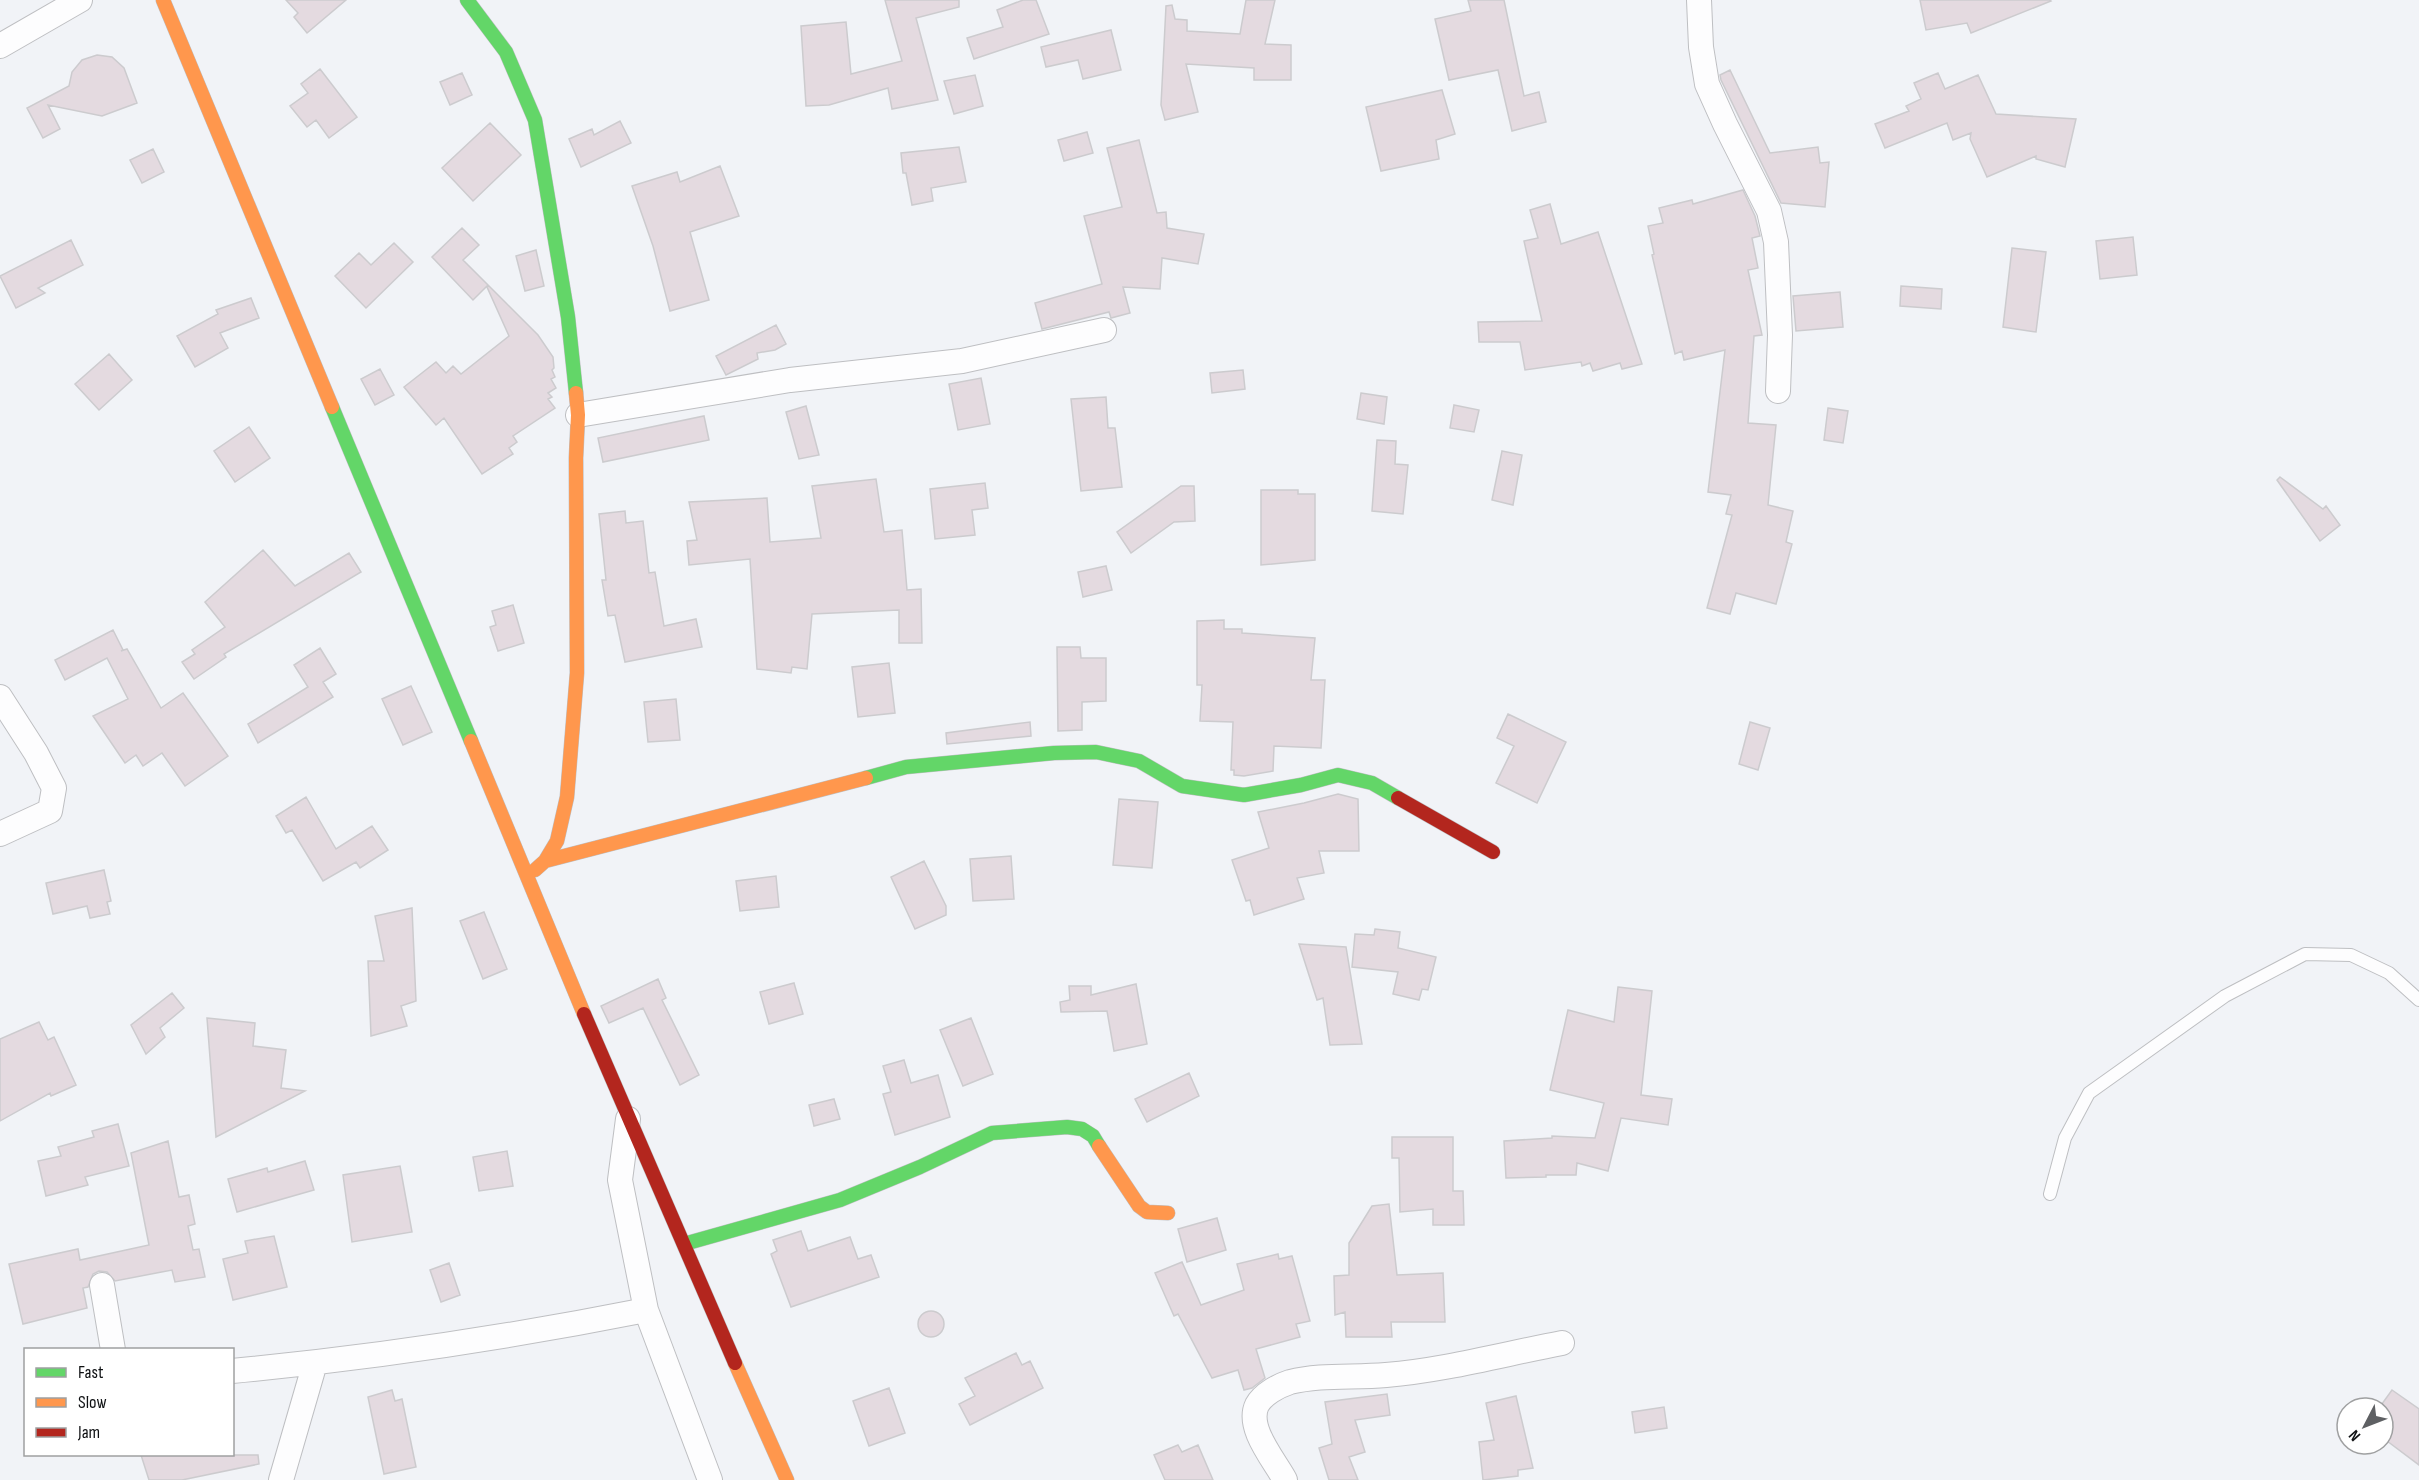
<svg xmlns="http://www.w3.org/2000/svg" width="2419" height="1480" font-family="'Sofia Sans Condensed',sans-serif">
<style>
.building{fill:#e4dae0;stroke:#cccbce;stroke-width:1.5}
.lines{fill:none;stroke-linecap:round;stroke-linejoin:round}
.lane-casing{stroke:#bebfc2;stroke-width:14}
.street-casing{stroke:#bebfc2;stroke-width:26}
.fast-casing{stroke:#bebfc2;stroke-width:15}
.slow-casing{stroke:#bebfc2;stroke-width:15}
.jam-casing{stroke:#bebfc2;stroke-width:15}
.lane{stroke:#fdfdfe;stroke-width:12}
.street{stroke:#fdfdfe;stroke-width:24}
.fast{stroke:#63d668;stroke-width:14}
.slow{stroke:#ff974d;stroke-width:14}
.jam{stroke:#b3261e;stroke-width:14}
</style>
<rect width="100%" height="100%" fill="#f1f3f7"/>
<!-- building -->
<path class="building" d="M 286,0 L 346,0 L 307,33 L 294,17 L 298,13 Z
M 885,0 L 959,0 L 959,7 L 916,18 L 938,100 L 892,109 L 888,88 L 829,105 L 806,106 L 801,26 L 846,22 L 851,74 L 902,61 Z
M 1023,0 L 1036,0 L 1049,34 L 974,59 L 967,38 L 1003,27 L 997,10 Z
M 1246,0 L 1275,0 L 1265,44 L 1291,45 L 1291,80 L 1254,80 L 1254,68 L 1186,64 L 1198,112 L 1165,120 L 1161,105 L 1166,6 L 1172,5 L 1175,19 L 1187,20 L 1187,31 L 1240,34 Z
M 1468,0 L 1504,0 L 1524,96 L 1539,92 L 1546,122 L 1512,131 L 1498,70 L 1449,80 L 1435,19 L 1471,11 Z
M 1920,0 L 2050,0 L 2051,1 L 1971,33 L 1967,23 L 1926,30 Z
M 1111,30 L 1121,70 L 1083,79 L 1078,60 L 1046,67 L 1041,47 Z
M 97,55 L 112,57 L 124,68 L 137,103 L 102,116 L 48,105 L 60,129 L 43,138 L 27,108 L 69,86 L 72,72 L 82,60 Z
M 320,69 L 357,117 L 329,138 L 316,120 L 307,127 L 290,106 L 308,93 L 301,84 Z
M 1730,70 L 1770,153 L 1818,147 L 1820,163 L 1829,162 L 1825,207 L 1781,203 L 1721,80 L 1720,75 Z
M 462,73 L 472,95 L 450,105 L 440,82 Z
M 1938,73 L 1945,89 L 1978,75 L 1996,114 L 2076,119 L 2065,167 L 2036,159 L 2036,156 L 1987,177 L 1970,139 L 1971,133 L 1953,140 L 1947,123 L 1885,148 L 1875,124 L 1909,111 L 1906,106 L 1921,99 L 1914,83 Z
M 975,75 L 983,106 L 954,114 L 944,81 Z
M 1442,90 L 1455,134 L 1436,140 L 1439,159 L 1381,171 L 1366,107 Z
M 620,121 L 631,143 L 581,167 L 569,139 L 592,129 L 594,135 Z
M 490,123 L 521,155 L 473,201 L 442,168 Z
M 1087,132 L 1093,153 L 1064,161 L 1058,140 Z
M 1139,140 L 1157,213 L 1166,212 L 1167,228 L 1204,234 L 1198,264 L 1162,258 L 1160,289 L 1123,287 L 1130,313 L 1111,318 L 1109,312 L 1042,329 L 1035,303 L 1102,284 L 1084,216 L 1122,207 L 1107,148 Z
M 959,147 L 966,182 L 931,188 L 933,201 L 912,205 L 906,173 L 903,173 L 901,153 Z
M 153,149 L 164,172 L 142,183 L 130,160 Z
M 720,166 L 739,216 L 690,232 L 709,300 L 670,311 L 653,246 L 632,186 L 677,172 L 680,182 Z
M 1743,190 L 1755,216 L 1760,236 L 1752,238 L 1758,268 L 1748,270 L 1762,335 L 1754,336 L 1748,423 L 1776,425 L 1768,505 L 1793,511 L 1786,542 L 1792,544 L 1776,604 L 1736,593 L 1730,614 L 1707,608 L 1732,515 L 1726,514 L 1731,495 L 1708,492 L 1725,350 L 1684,360 L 1682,351 L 1675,354 L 1652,255 L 1654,254 L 1648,226 L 1663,223 L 1659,208 L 1692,200 L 1693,204 Z
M 1550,204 L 1561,244 L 1598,232 L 1642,364 L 1622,369 L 1620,363 L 1593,371 L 1590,363 L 1582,366 L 1581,362 L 1525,370 L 1520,342 L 1479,342 L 1478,322 L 1542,321 L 1524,241 L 1538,238 L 1530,210 Z
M 462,228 L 479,245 L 463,260 L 488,285 L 473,300 L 432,257 Z
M 2133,237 L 2137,275 L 2100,279 L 2096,241 Z
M 71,240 L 83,265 L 38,288 L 45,293 L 16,308 L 0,276 Z
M 394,243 L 413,262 L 366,308 L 335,276 L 359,253 L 371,265 Z
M 2012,248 L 2046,252 L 2036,332 L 2003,327 Z
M 536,250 L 544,286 L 525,291 L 516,256 Z
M 489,286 L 538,335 L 553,357 L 554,368 L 552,370 L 555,377 L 551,379 L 556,388 L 548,393 L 552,397 L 548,399 L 555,408 L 513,436 L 517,442 L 509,448 L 513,454 L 482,474 L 444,418 L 436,425 L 404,387 L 436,362 L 446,373 L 453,366 L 461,374 L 509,336 L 487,287 Z
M 1901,286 L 1942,289 L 1941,309 L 1900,306 Z
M 1840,292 L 1843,327 L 1796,331 L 1793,296 Z
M 251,298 L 259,318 L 220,333 L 228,348 L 195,367 L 177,336 L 218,314 L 216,310 Z
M 776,325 L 786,344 L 775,350 L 757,353 L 758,359 L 726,375 L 716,356 Z
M 109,354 L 132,380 L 99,410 L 75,384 Z
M 380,369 L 394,395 L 375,405 L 361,379 Z
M 1243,370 L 1245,389 L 1212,393 L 1210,373 Z
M 981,378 L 990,424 L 958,430 L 949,384 Z
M 1361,393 L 1387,397 L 1384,424 L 1357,419 Z
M 1106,397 L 1108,428 L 1115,428 L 1122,487 L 1081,491 L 1071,399 Z
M 1454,405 L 1479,410 L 1474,432 L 1450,428 Z
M 806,406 L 819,455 L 799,459 L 786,412 Z
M 1828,408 L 1848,411 L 1843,443 L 1824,440 Z
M 704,416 L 709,440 L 603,462 L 598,438 Z
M 249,427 L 270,458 L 235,482 L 214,451 Z
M 1377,440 L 1396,441 L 1395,464 L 1408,465 L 1403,514 L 1372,511 Z
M 1502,451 L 1522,455 L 1513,505 L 1492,500 Z
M 2280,477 L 2323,509 L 2326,506 L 2340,525 L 2320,541 L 2277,480 Z
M 876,479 L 884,532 L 902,530 L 907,590 L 921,589 L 922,643 L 899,643 L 899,610 L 812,614 L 807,669 L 792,667 L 791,673 L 757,669 L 750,559 L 689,565 L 687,541 L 697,540 L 689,502 L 767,498 L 770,542 L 821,538 L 812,486 Z
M 985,483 L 988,508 L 972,510 L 975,535 L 935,539 L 930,489 Z
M 1181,486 L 1194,486 L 1195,521 L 1174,522 L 1131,553 L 1117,532 Z
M 1261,490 L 1298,490 L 1298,494 L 1315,494 L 1315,560 L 1261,565 Z
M 625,511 L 626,523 L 643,521 L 649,573 L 655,572 L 664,626 L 696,619 L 702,647 L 625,662 L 615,615 L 608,616 L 602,580 L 606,580 L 599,514 Z
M 263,550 L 295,586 L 349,553 L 361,572 L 224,654 L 226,657 L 194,679 L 182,662 L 195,654 L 192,650 L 225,627 L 205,602 Z
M 1106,566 L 1112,590 L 1083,597 L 1078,572 Z
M 513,605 L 524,643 L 498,651 L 490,627 L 496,625 L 492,611 Z
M 1224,620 L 1224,629 L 1242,629 L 1242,633 L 1315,638 L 1311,680 L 1325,680 L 1321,748 L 1274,746 L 1273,771 L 1244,776 L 1234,775 L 1234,770 L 1231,770 L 1233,722 L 1200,721 L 1202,685 L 1197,685 L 1197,621 Z
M 113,630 L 123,650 L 121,651 L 127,649 L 161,708 L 183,693 L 228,756 L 185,786 L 162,753 L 143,766 L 136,755 L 125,763 L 93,716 L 128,699 L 107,658 L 65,680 L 55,660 Z
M 1057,647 L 1080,647 L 1081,658 L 1106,658 L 1106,701 L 1082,702 L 1082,730 L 1058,731 Z
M 320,648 L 336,674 L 323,682 L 333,697 L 258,743 L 248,724 L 308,687 L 294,665 Z
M 889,663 L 895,713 L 858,717 L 852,667 Z
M 411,686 L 432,732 L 403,745 L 382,699 Z
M 676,699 L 680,740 L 648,742 L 644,702 Z
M 1508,714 L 1566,742 L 1537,803 L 1496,783 L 1514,746 L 1497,738 Z
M 1030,722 L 1031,736 L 947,744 L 946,733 Z
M 1750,722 L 1770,728 L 1758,770 L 1739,764 Z
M 1338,794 L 1358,799 L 1359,851 L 1319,851 L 1324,873 L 1297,878 L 1304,899 L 1254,915 L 1250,900 L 1246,901 L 1232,860 L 1269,848 L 1258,812 L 1304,803 Z
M 306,797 L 336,849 L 372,826 L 388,850 L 360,868 L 356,862 L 323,881 L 292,830 L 286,833 L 276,816 Z
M 1119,799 L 1158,802 L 1152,868 L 1113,865 Z
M 1011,856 L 1014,899 L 973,901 L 970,859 Z
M 924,861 L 946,906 L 946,915 L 915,929 L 891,877 Z
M 104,870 L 111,901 L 107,902 L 110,914 L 90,918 L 87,906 L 53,914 L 46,883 Z
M 776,876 L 779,907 L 740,911 L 736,881 Z
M 412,908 L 416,1001 L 401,1006 L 407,1026 L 371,1036 L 368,961 L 384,961 L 375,916 Z
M 484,912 L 507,969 L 483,979 L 460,921 Z
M 1375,929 L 1400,932 L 1398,948 L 1436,957 L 1428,990 L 1422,989 L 1419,1000 L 1393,994 L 1398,972 L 1352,967 L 1355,934 L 1374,935 Z
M 1299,944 L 1346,947 L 1362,1044 L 1330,1045 L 1323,998 L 1317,1000 Z
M 658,979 L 666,998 L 662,1000 L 699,1075 L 680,1085 L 643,1008 L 609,1023 L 601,1006 Z
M 794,983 L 803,1014 L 769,1024 L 760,992 Z
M 1136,984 L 1147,1044 L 1114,1051 L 1107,1011 L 1061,1012 L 1060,1002 L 1070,1000 L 1069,986 L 1091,986 L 1091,995 Z
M 1618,987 L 1652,991 L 1641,1095 L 1672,1099 L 1668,1125 L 1621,1118 L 1608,1171 L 1577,1163 L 1576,1175 L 1546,1175 L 1546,1177 L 1506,1178 L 1504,1141 L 1552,1138 L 1552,1136 L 1595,1138 L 1604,1103 L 1550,1090 L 1568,1010 L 1614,1022 Z
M 172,993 L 184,1008 L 160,1028 L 165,1037 L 146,1054 L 131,1025 Z
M 207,1018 L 255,1023 L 253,1046 L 286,1050 L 281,1088 L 305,1091 L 216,1137 Z
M 971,1018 L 993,1074 L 963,1086 L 940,1030 Z
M 39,1022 L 48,1040 L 54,1037 L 76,1085 L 51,1096 L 50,1093 L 0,1121 L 0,1039 Z
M 904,1060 L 911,1083 L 938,1075 L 950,1117 L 895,1135 L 883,1094 L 891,1092 L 883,1066 Z
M 1189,1073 L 1199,1096 L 1147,1122 L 1135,1099 Z
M 834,1099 L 840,1119 L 814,1126 L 809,1105 Z
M 118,1124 L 129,1166 L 85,1177 L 88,1185 L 46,1196 L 38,1161 L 61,1156 L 58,1147 L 94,1137 L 92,1131 Z
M 1392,1137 L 1453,1137 L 1453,1191 L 1463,1191 L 1464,1225 L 1433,1225 L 1433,1209 L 1400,1212 L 1399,1158 L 1392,1158 Z
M 168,1141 L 179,1197 L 189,1195 L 195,1224 L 188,1226 L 193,1250 L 199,1249 L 205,1277 L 175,1282 L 172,1270 L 115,1281 L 107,1272 L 99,1271 L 93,1274 L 88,1287 L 83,1288 L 87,1308 L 23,1324 L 9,1264 L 78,1249 L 80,1260 L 149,1245 L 131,1153 Z
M 507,1151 L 513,1186 L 479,1191 L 473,1157 Z
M 305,1161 L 314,1190 L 237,1212 L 228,1179 L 267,1168 L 268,1172 Z
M 400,1166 L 412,1232 L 352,1242 L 343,1175 Z
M 1389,1204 L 1397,1275 L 1443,1273 L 1445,1322 L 1391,1322 L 1392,1337 L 1346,1337 L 1345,1312 L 1335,1315 L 1334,1276 L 1349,1275 L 1349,1243 L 1372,1206 Z
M 1217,1218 L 1226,1250 L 1187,1262 L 1178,1229 Z
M 801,1231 L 808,1251 L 850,1237 L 858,1259 L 871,1255 L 879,1277 L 791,1307 L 771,1254 L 777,1251 L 773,1240 Z
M 274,1236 L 287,1287 L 233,1300 L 223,1259 L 248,1253 L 245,1241 Z
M 1278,1254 L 1279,1259 L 1292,1256 L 1310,1321 L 1296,1324 L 1300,1337 L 1256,1349 L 1265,1378 L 1252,1388 L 1244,1390 L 1238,1370 L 1212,1378 L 1178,1314 L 1174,1316 L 1155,1273 L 1182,1262 L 1201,1305 L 1244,1290 L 1237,1264 Z
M 449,1263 L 460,1295 L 441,1302 L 430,1270 Z
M918 1324a13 13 0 1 1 26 0a13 13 0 1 1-26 0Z
M 1016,1353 L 1022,1365 L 1030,1361 L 1043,1388 L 970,1425 L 959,1404 L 975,1396 L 965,1378 Z
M 889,1388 L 905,1433 L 869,1446 L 853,1401 Z
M 392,1390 L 395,1401 L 402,1399 L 416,1467 L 384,1474 L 368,1397 Z
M 2392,1390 L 2419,1409 L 2419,1465 L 2387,1441 L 2383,1447 L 2379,1444 L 2383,1444 L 2383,1408 L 2379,1408 Z
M 1387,1394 L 1390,1415 L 1355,1420 L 1365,1452 L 1349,1457 L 1358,1480 L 1329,1480 L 1319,1448 L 1332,1444 L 1325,1402 Z
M 1516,1396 L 1533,1468 L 1518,1470 L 1518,1476 L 1483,1480 L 1479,1442 L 1494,1440 L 1486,1403 Z
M 1664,1407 L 1667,1428 L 1635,1433 L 1632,1412 Z
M 1178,1445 L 1182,1452 L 1198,1445 L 1213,1480 L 1165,1480 L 1154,1455 Z
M 141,1455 L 258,1455 L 259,1464 L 182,1480 L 149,1480 Z"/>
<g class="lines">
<!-- lane casing -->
<g class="lane-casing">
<path id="lane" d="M 2050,1194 L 2065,1138 L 2089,1093 L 2225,996 L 2305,954 L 2351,955 L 2389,973 L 2419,1000"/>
</g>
<!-- street casing -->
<g class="street-casing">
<path id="street" d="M 1699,0 L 1701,47 L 1707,84 L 1725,124 L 1769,211 L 1776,242 L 1780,335 L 1778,391
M 0,46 L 80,0
M 578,415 L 790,380 L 962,361 L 1104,330
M 0,697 L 36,753 L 54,788 L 50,811 L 0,834
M 628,1119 L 620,1180 L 646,1310 L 710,1480
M 102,1285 L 113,1350
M 232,1371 C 371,1358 510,1337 646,1310
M 281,1480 L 315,1363
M 1285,1480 C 1275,1461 1246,1428 1257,1405 C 1263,1394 1278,1386 1290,1382 C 1321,1374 1354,1378 1386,1375 C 1445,1370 1504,1354 1562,1343"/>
</g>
<!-- fast casing -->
<g class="fast-casing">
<path id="fast" d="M 467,0 L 506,52 L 535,120 L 568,317 L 576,393
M 332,407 L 471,741
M 866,778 L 906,767 L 1054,753 L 1096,752 L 1139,761 L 1182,786 L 1244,795 L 1301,785 L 1338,775 L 1372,783 L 1398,798
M 684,1244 L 840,1200 L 920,1167 L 992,1133 L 1067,1127 L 1082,1129 L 1093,1136 L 1099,1146"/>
</g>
<!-- slow casing -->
<g class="slow-casing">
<path id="slow" d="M 163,0 L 332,407
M 471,741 L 584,1014
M 545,861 L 866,778
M 535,870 L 545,861 L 557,841 L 567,797 L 577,673 L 576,458 L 578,415 L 576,393
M 1099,1146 L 1139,1206 L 1147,1212 L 1168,1213
M 735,1363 L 787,1480"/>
</g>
<!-- jam casing -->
<g class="jam-casing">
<path id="jam" d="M 1398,798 L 1493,852
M 584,1014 L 735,1363"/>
</g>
<!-- lane -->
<use href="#lane" class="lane"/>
<!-- street -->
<use href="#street" class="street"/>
<!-- fast -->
<use href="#fast" class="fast"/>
<!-- slow -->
<use href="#slow" class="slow"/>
<!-- jam -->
<use href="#jam" class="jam"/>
</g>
<!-- legend -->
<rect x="24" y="1348" width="210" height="108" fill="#ffffff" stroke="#9fa0a1" stroke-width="1.5"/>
<rect x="36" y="1368" width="30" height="9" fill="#63d668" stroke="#9fa0a1" stroke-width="1.5"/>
<text x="78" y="1378" font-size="18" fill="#0f1113">Fast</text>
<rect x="36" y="1398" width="30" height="9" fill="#ff974d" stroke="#9fa0a1" stroke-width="1.5"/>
<text x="78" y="1408" font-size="18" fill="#0f1113">Slow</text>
<rect x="36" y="1428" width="30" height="9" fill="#b3261e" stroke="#9fa0a1" stroke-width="1.5"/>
<text x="78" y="1438" font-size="18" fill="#0f1113">Jam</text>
<!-- north arrow -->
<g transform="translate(2365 1426) rotate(228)"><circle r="28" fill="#ffffff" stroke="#9fa0a1" stroke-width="1.5"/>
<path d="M0-4.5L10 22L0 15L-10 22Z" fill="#5e6063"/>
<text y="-9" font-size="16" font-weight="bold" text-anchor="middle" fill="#0f1113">N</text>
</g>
</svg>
